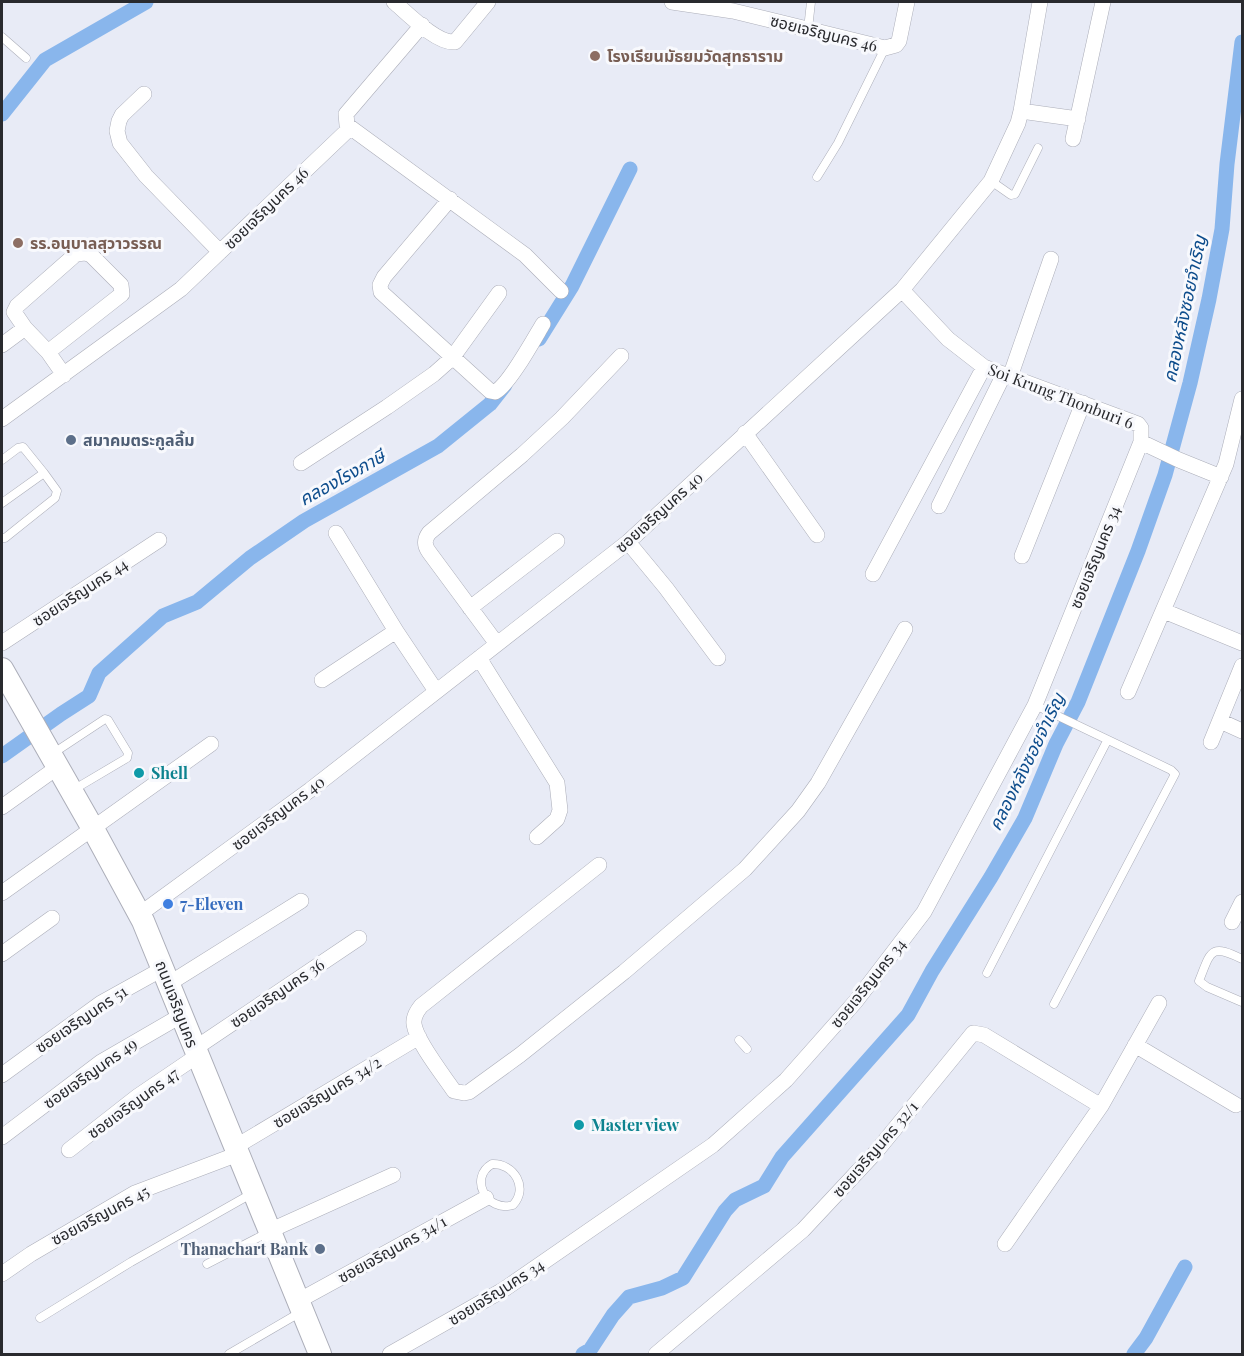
<svg xmlns="http://www.w3.org/2000/svg" width="1244" height="1356" font-family="'Playfair Display','Noto Sans Thai',serif">
<style>
.lines{fill:none;stroke-linecap:round;stroke-linejoin:round}
.canal{stroke:#89b6ec;stroke-width:15}
.lane-casing{stroke:#acaeb9;stroke-width:9}
.street-casing{stroke:#acaeb9;stroke-width:16}
.secondary-casing{stroke:#acaeb9;stroke-width:24}
.lane{stroke:#fff;stroke-width:8}
.street{stroke:#fff;stroke-width:15}
.secondary{stroke:#fff;stroke-width:22}
.education-dot{fill:#8d6e63;stroke:#f8f9fd;stroke-width:2}
.service-dot{fill:#5c6f8a;stroke:#f8f9fd;stroke-width:2}
.culture-dot{fill:#0f9aa8;stroke:#f8f9fd;stroke-width:2}
.shop-dot{fill:#3f7fe0;stroke:#f8f9fd;stroke-width:2}
.labels{text-anchor:middle;stroke-width:6;stroke-linejoin:round;paint-order:stroke}
.street-label{font-size:16px;fill:#292a2e;stroke:#f8f9fd}
.education-label{font-size:16px;font-weight:bold;fill:#785e54;stroke:#f8f9fd;text-anchor:start}
.service-label{font-size:16px;font-weight:bold;fill:#4e5e75;stroke:#f8f9fd;text-anchor:start}
.culture-label{font-size:16px;font-weight:bold;fill:#0d838f;stroke:#f8f9fd;text-anchor:start}
.shop-label{font-size:16px;font-weight:bold;fill:#366cbe;stroke:#f8f9fd;text-anchor:start}
.water-label{font-size:18px;font-style:italic;fill:#0e4d8c;stroke:#f8f9fd}
</style>
<rect width="100%" height="100%" fill="#e8ebf6"/>
<g class="lines">
<!-- canal -->
<path class="canal" d="M 2,114 L 45,60 L 146,2
M 539,339 L 572,286 L 630,169
M 2,756 L 61,714 L 89,696 L 99,673 L 163,616 L 197,602 L 250,558 L 304,521 L 438,446 L 490,404 L 505,385
M 583,1354 L 590,1350 L 613,1315 L 629,1297 L 662,1288 L 683,1278 L 725,1211 L 735,1200 L 764,1186 L 782,1157 L 908,1015 L 932,971 L 991,877 L 1025,818 L 1056,744 L 1078,702 L 1138,551 L 1165,475 L 1190,383 L 1209,299 L 1222,229 L 1227,164 L 1242,42
M 1134,1354 L 1146,1338 L 1185,1267"/>
<!-- lane casing -->
<g class="lane-casing">
<path id="lane" d="M 808,29 L 811,2
M 2,37 L 26,58
M 817,177 L 838,143 L 885,48
M 991,181 L 1011,195 L 1015,194 L 1038,148
M 2,460 L 18,448 L 23,447 L 44,473 L 2,503
M 2,538 L 5,538 L 55,498 L 57,491 L 44,473
M 1035,705 L 1171,770 L 1175,774 L 1054,1004
M 52,754 L 105,719 L 108,720 L 128,753 L 127,758 L 73,790
M 1242,959 C 1210,943 1211,951 1199,981 L 1207,987 L 1242,1002
M 987,973 L 1107,741
M 739,1040 L 747,1049
M 492,1164 C 514,1163 529,1188 513,1205 C 487,1213 468,1178 492,1164 Z
M 207,1264 L 267,1233
M 40,1318 L 131,1262 L 251,1194
M 229,1354 L 301,1312"/>
</g>
<!-- street casing -->
<g class="street-casing">
<path id="street" d="M 394,2 C 407,13 437,44 455,42 L 488,2
M 672,2 L 733,11 L 885,48 L 896,45 L 899,41 L 907,2
M 422,25 L 346,114 L 347,125 L 525,255 L 561,291
M 144,94 L 122,115 L 119,121 L 117,131 L 120,143 L 146,176 L 220,252
M 1021,111 L 1078,119
M 1073,139 L 1103,2
M 450,199 L 384,277 L 380,285 L 381,292 L 490,391 L 495,392 C 509,385 534,339 543,324
M 902,290 L 948,339 L 984,367 L 1138,424 L 1141,428 L 1141,442 L 1179,460 L 1221,477
M 2,345 L 25,328
M 48,352 L 122,294 L 121,285 L 91,255 L 85,253 L 76,254 L 17,306 L 14,312 L 25,328 L 48,352 L 64,375
M 1010,377 L 1051,259
M 2,419 L 181,289 L 350,128
M 745,433 L 817,535
M 301,463 L 387,407 L 434,374 L 452,358 L 499,293
M 939,506 L 1004,374
M 336,533 L 396,631 L 436,691
M 628,542 L 666,588 L 718,658
M 1022,556 L 1083,403
M 873,574 L 984,367
M 470,608 L 557,541
M 1164,611 L 1242,643
M 2,643 L 159,540
M 497,644 L 429,552 C 424,545 424,540 429,533 L 522,455 L 562,418 L 621,356
M 479,658 L 557,783 L 560,810 L 557,819 L 537,837
M 322,680 L 396,631
M 1128,692 L 1226,464 L 1242,399
M 1220,721 L 1242,731
M 1211,742 L 1242,666
M 2,807 L 58,767
M 599,865 L 421,1006 C 417,1011 413,1017 414,1024 C 416,1041 444,1076 454,1091 L 464,1093 L 469,1092 L 520,1055 L 624,972 L 745,869 L 798,811 L 818,783 L 905,629
M 2,893 L 211,744
M 140,914 L 310,790 L 628,542 L 902,290 L 991,181 L 1018,123 L 1021,111 L 1040,2
M 1232,922 L 1242,902
M 2,954 L 52,918
M 170,983 L 301,901
M 1135,1045 L 1236,1105
M 194,1049 L 359,938
M 2,1075 L 101,1003 L 164,968
M 2,1137 L 101,1062 L 182,1015
M 235,1147 L 419,1037
M 69,1150 L 138,1096 L 197,1056
M 269,1231 L 393,1175
M 1005,1244 L 1101,1106 L 1159,1003
M 2,1274 L 31,1254 L 135,1193 L 238,1154
M 298,1301 L 486,1198
M 390,1354 L 503,1290 L 713,1145 L 786,1080 L 856,1001 L 924,912 L 1035,705 L 1141,442
M 656,1354 L 803,1230 L 875,1153 L 973,1033 L 984,1035 L 1101,1106"/>
</g>
<!-- secondary casing -->
<g class="secondary-casing">
<path id="secondary" d="M 2,669 L 92,827 L 143,921 L 320,1354"/>
</g>
<!-- lane -->
<use href="#lane" class="lane"/>
<!-- street -->
<use href="#street" class="street"/>
<!-- secondary -->
<use href="#secondary" class="secondary"/>
</g>
<!-- markers -->
<g class="education-dot">
<circle cx="595" cy="56" r="6"/>
<circle cx="18" cy="243" r="6"/>
</g>
<g class="service-dot">
<circle cx="71" cy="440" r="6"/>
<circle cx="320" cy="1249" r="6"/>
</g>
<g class="culture-dot">
<circle cx="139" cy="773" r="6"/>
<circle cx="579" cy="1125" r="6"/>
</g>
<circle class="shop-dot" cx="168" cy="904" r="6"/>
<g class="labels">
<!-- street labels -->
<g class="street-label">
<text transform="translate(824 33) rotate(14)" y="6">ซอยเจริญนคร 46</text>
<text transform="translate(266 208) rotate(-44)" y="6">ซอยเจริญนคร 46</text>
<text transform="translate(1061 396) rotate(21)" y="6">Soi Krung Thonburi 6</text>
<text transform="translate(659 512) rotate(-42)" y="6">ซอยเจริญนคร 40</text>
<text transform="translate(1095 557) rotate(-68)" y="6">ซอยเจริญนคร 34</text>
<text transform="translate(80 592) rotate(-33)" y="6">ซอยเจริญนคร 44</text>
<text transform="translate(278 813) rotate(-37)" y="6">ซอยเจริญนคร 40</text>
<text transform="translate(868 983) rotate(-51)" y="6">ซอยเจริญนคร 34</text>
<text transform="translate(277 993) rotate(-34)" y="6">ซอยเจริญนคร 36</text>
<text transform="translate(177 1004) rotate(69)" y="6">ถนนเจริญนคร</text>
<text transform="translate(81 1019) rotate(-34)" y="6">ซอยเจริญนคร 51</text>
<text transform="translate(90 1073) rotate(-35)" y="6">ซอยเจริญนคร 49</text>
<text transform="translate(327 1092) rotate(-31)" y="6">ซอยเจริญนคร 34/2</text>
<text transform="translate(133 1103) rotate(-36)" y="6">ซอยเจริญนคร 47</text>
<text transform="translate(875 1149) rotate(-49)" y="6">ซอยเจริญนคร 32/1</text>
<text transform="translate(100 1215) rotate(-28)" y="6">ซอยเจริญนคร 45</text>
<text transform="translate(392 1249) rotate(-29)" y="6">ซอยเจริญนคร 34/1</text>
<text transform="translate(496 1292) rotate(-32)" y="6">ซอยเจริญนคร 34</text>
</g>
<!-- education labels -->
<g class="education-label">
<text x="607" y="62">โรงเรียนมัธยมวัดสุทธาราม</text>
<text x="30" y="249">รร.อนุบาลสุวาวรรณ</text>
</g>
<!-- service labels -->
<g class="service-label">
<text x="83" y="446">สมาคมตระกูลลิ้ม</text>
<text x="308" y="1255" text-anchor="end">Thanachart Bank</text>
</g>
<!-- culture labels -->
<g class="culture-label">
<text x="151" y="779">Shell</text>
<text x="591" y="1131">Master view</text>
</g>
<!-- shop labels -->
<g class="shop-label">
<text x="180" y="910">7-Eleven</text>
</g>
<!-- water labels -->
<g class="water-label">
<text transform="translate(1185 309) rotate(-78)" y="6">คลองหลังซอยจำเริญ</text>
<text transform="translate(342 478) rotate(-29)" y="6">คลองโรงภาษี</text>
<text transform="translate(1027 762) rotate(-64)" y="6">คลองหลังซอยจำเริญ</text>
</g>
</g>
<!-- border -->
<rect width="1244" height="1356" fill="none" stroke="#292a2e" stroke-width="6"/>
</svg>
